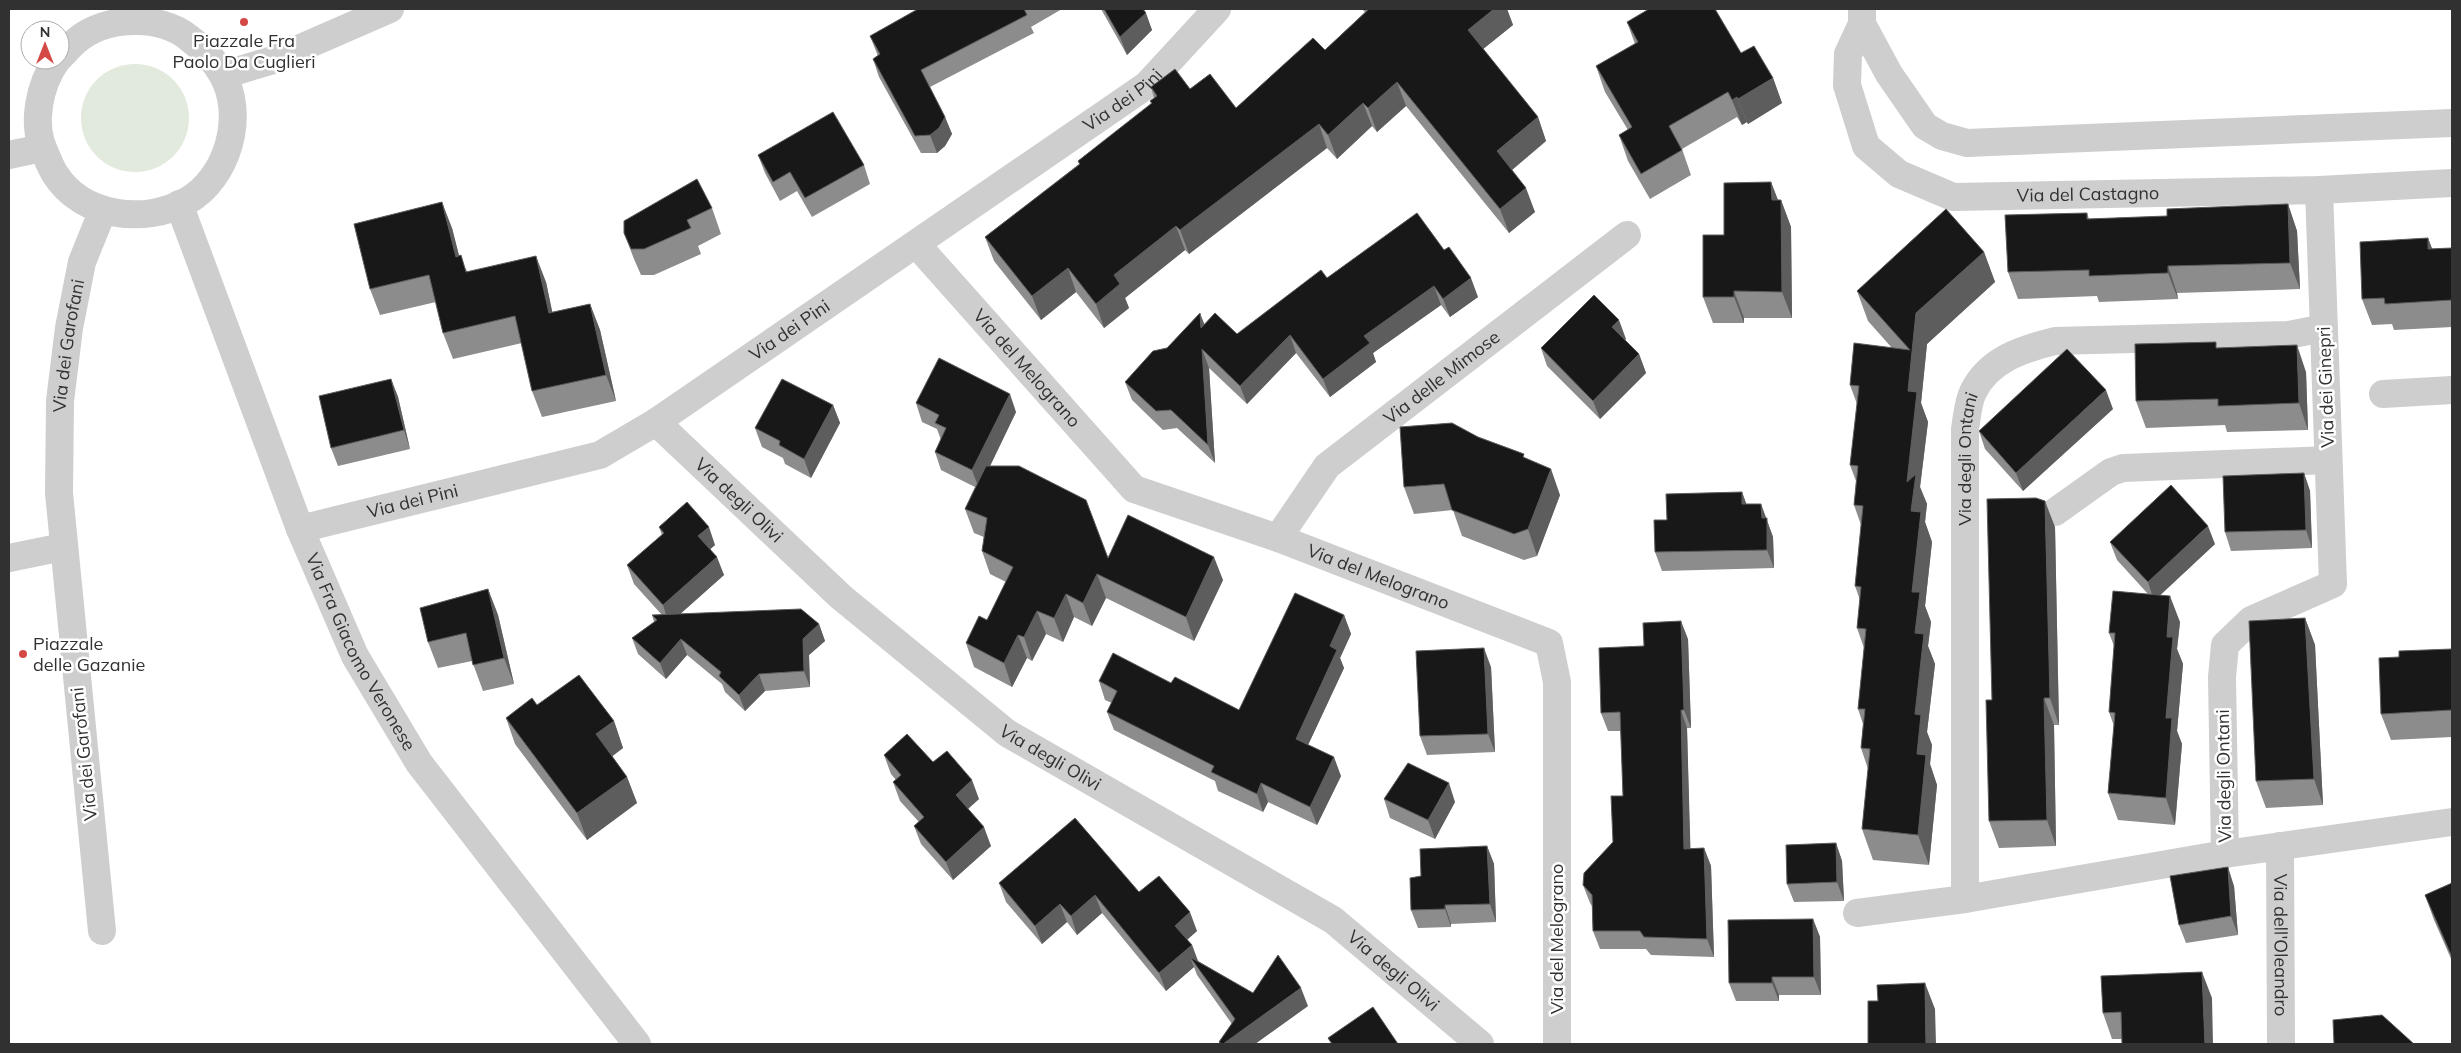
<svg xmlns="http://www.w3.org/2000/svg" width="2461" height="1053" font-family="Mulish,sans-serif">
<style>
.green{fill:#e2e9dd}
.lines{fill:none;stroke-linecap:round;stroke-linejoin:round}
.pedestrian{stroke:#cecece;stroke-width:28}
.minor{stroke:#cecece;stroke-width:28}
.tertiary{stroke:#cecece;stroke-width:28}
.wall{fill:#8c8c8c}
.shaded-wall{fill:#5d5d5d}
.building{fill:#181818;stroke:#5d5d5d}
.poi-dot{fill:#d44946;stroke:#fff;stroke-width:2}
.labels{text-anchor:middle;stroke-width:5;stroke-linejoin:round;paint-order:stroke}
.poi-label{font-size:18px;fill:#313131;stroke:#fff}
.street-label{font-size:18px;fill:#313131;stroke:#fff}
</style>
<rect width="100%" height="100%" fill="#fff"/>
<!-- green -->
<path class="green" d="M81 118a54 54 0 1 1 108 0a54 54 0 1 1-108 0Z"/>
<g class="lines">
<!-- pedestrian -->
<path class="pedestrian" d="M 2383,394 L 2452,390"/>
<!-- minor -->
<g class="minor">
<path d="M 1862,10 L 1862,24 L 1889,74 L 1925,126 L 1942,136 L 1967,143 L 2452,123"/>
<path id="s1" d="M 1862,24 L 1848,54 L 1847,85 L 1866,146 L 1899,174 L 1953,197 L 2319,190 L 2452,183"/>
<path d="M 9,155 L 42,148"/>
<path id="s2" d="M 917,245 L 1134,489 L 1278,538 L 1549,643 L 1557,682 L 1557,1044"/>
<path id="s3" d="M 656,422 L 841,597 L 1007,733 L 1333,920 L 1480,1044"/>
<path d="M 2055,512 L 2111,472 L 2123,468 L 2328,460"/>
<path id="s4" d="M 300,529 L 600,455 L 656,422 L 1147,85 L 1217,9"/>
<path id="s5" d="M 1278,538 L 1327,466 L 1627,235"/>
<path d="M 9,558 L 63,547"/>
<path id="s6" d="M 2280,846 L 2281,1044"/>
<path d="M 2225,854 L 2222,677 L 2225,645 L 2251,620 L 2333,584 L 2319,190"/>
<path id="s7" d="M 1965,899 L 1965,429 C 1967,417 1968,402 1973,392 C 1989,359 2023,349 2055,341 L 2288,335 L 2324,328"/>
<path d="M 1857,913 L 1965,899 L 2225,854 L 2452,822"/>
<path id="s8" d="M 102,931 L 59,493 L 60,401 L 69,328 L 82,262 L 103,210"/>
</g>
<!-- tertiary -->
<g class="tertiary">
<path d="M 57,60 C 39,85 31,125 45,153 C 48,160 51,168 55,174 C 82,217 145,225 187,201 C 228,178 246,115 222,74 C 214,59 203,49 189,38 C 159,14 105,16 76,41 C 70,46 65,52 60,57"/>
<path d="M 223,75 L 273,60 L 390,9"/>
<path id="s9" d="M 179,204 L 300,529 L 355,656 L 419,763 L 637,1044"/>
</g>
</g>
<!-- wall -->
<path class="wall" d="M 918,9 L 1062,9 L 1031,27 L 1034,33 L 930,87 L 945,117 L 952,134 L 945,146 L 937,153 L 921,153 L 879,77 L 873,59 L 878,56 L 870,36 Z
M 1101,9 L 1143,9 L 1152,30 L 1127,55 Z
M 1362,9 L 1507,9 L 1513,25 L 1483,49 L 1538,117 L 1546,141 L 1512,170 L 1535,212 L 1509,233 L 1406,106 L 1377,132 L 1372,126 L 1337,159 L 1327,148 L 1189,254 L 1185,250 L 1125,298 L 1129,308 L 1104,328 L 1076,292 L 1041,320 L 994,261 L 985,237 L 1079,164 L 1078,161 L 1151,104 L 1150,101 L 1154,98 L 1151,87 L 1190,89 L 1236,108 L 1325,50 L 1365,12 Z
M 1627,22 L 1741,53 L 1773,78 L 1782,103 L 1748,124 L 1747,122 L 1742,125 L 1737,117 L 1682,149 L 1691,175 L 1650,199 L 1628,161 L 1619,135 L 1628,130 L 1605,92 L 1596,66 L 1635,44 Z
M 758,155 L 864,165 L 870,184 L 812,217 L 797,191 L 780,201 L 765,173 Z
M 1771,182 L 1778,200 L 1781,200 L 1791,227 L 1792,318 L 1744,318 L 1744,323 L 1713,323 L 1703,297 L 1724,235 Z
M 2288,204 L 2297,231 L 2300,289 L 2177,293 L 2178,299 L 2099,302 L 2097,296 L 2018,299 L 2008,272 L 2087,213 L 2089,219 L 2167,216 Z
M 712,208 L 721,234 L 698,246 L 701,254 L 654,275 L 641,275 L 634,259 L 624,233 Z
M 1417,213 L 1478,297 L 1450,317 L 1441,305 L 1373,353 L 1376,362 L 1330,397 L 1296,353 L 1247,404 L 1209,368 L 1215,463 L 1177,428 L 1163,430 L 1132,400 L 1125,382 L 1167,348 L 1204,324 L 1237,334 L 1327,278 Z
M 452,228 L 459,256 L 467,271 L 546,282 L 552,312 L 590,304 L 600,330 L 616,401 L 542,417 L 532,391 L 522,343 L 453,359 L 443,333 L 436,302 L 380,315 L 370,289 Z
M 2428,238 L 2432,249 L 2452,248 L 2452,327 L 2394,330 L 2392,324 L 2372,325 L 2362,299 Z
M 1984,252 L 1995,282 L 1927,344 L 1921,403 L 1928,422 L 1920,487 L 1927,504 L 1925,522 L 1932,542 L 1925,606 L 1931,622 L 1928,646 L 1935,664 L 1927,732 L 1932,745 L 1930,764 L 1937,785 L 1929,865 L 1873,860 L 1862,829 L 1868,769 L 1861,748 L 1863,724 L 1858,709 L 1864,648 L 1857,628 L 1860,600 L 1855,586 L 1861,525 L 1854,505 L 1856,481 L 1850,465 L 1857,404 L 1850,385 L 1892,348 L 1868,321 L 1857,291 Z
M 1626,339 L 1625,340 L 1639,354 L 1646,373 L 1600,419 L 1547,366 L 1541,348 Z
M 2218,348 L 2306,372 L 2308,430 L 2227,432 L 2225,425 L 2146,428 L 2136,401 Z
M 391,379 L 398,397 L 410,449 L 338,466 L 331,448 Z
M 916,403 L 1016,412 L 990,466 L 1108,558 L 1223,580 L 1194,641 L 1106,598 L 1092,626 L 1074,617 L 1063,642 L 1046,634 L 1032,661 L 1027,658 L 1012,687 L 974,667 L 966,643 L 987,620 L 1006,582 L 990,574 L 982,551 L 984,537 L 974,533 L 965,509 L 975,487 L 941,470 L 935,452 L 941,440 L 937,429 L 922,422 Z
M 833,405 L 840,423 L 811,478 L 785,464 L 783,458 L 762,447 L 755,428 Z
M 2113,409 L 2023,491 L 1985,449 L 1979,431 Z
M 1478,437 L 1525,458 L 1560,495 L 1537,556 L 1524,560 L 1462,536 L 1453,510 L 1414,514 L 1404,487 Z
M 2304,473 L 2310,491 L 2312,548 L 2231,551 L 2225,532 Z
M 1742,492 L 1746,504 L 1761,504 L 1773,537 L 1774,568 L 1662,571 L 1655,552 L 1667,520 Z
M 659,527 L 715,545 L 710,549 L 724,575 L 680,614 L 819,624 L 825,641 L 809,655 L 810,687 L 765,691 L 745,711 L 725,692 L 722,684 L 687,655 L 666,679 L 638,654 L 632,638 L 654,622 L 652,615 L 662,615 L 634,584 L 627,565 L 662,535 Z
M 2055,527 L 2059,725 L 2054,725 L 2056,846 L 1999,848 L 1989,821 L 1992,700 Z
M 2110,542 L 2215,544 L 2160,595 L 2180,622 L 2177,649 L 2183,664 L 2177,731 L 2182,744 L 2175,825 L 2118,820 L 2108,793 L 2114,726 L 2109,712 L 2114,646 L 2109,633 L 2148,594 L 2117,560 Z
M 488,589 L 498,615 L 514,684 L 483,691 L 472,661 L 438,668 L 428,642 Z
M 1344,615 L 1351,634 L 1340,658 L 1344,668 L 1308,745 L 1341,776 L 1317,825 L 1268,802 L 1263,812 L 1218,791 L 1215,781 L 1114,730 L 1107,712 L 1112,703 L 1105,700 L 1099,681 L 1171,683 L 1239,710 Z
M 2305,618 L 2315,645 L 2323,805 L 2266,808 L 2256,781 Z
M 1688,639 L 1691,728 L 1687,728 L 1690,849 L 1704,848 L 1711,866 L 1714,957 L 1651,955 L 1646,949 L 1600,949 L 1593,931 L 1592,906 L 1590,903 L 1583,885 L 1613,842 L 1623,796 L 1621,731 L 1608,731 L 1601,713 L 1644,646 Z
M 2452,649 L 2452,737 L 2391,740 L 2381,714 L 2399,657 Z
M 1491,667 L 1495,752 L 1427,755 L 1420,736 Z
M 537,705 L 614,721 L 623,748 L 612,756 L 627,777 L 637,803 L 587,840 L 515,744 L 506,718 Z
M 884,755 L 933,762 L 979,799 L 968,809 L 991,846 L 953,880 L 921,844 L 914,826 L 919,822 L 900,801 L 893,782 L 896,780 L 891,774 Z
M 1384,799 L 1455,802 L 1435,839 L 1390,818 Z
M 1836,843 L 1842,861 L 1844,901 L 1794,902 L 1787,884 Z
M 1487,846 L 1494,864 L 1496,922 L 1451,924 L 1451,927 L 1418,928 L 1411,910 L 1421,876 Z
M 999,883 L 1139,892 L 1197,931 L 1187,940 L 1192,945 L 1198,961 L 1253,993 L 1308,1006 L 1255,1044 L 1220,1044 L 1219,1042 L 1232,1024 L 1197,975 L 1194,967 L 1166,991 L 1102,913 L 1077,935 L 1067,922 L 1042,944 L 1006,902 Z
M 2452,883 L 2452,961 L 2434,920 L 2425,895 Z
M 2234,886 L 2238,935 L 2186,943 L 2179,925 Z
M 1813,919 L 1820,937 L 1821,995 L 1779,995 L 1779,1001 L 1736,1001 L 1729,983 Z
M 2212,998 L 2122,1039 L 2112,1039 L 2103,1013 Z"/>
<!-- shaded-wall -->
<path class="shaded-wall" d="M 1494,9 L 1507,9 L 1513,25 L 1477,54 L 1468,30 Z
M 1146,13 L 1152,30 L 1127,55 L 1120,37 Z
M 1773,78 L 1782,103 L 1748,124 L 1738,99 Z
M 1397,82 L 1406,106 L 1377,132 L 1368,108 Z
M 1737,97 L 1747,122 L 1742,125 L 1732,100 Z
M 1363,103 L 1372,126 L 1337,159 L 1328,135 Z
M 945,117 L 952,134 L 945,146 L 937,153 L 930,135 Z
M 1538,117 L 1546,141 L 1506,175 L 1497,151 Z
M 1319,124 L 1327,148 L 1189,254 L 1180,230 Z
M 1771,182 L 1781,208 L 1772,200 Z
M 1526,188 L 1535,212 L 1509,233 L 1500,209 Z
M 1781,200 L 1791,227 L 1792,318 L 1782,292 Z
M 442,202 L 452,228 L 466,283 L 456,257 Z
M 2288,204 L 2297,231 L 2300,289 L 2290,263 Z
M 1176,226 L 1185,250 L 1125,298 L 1129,308 L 1104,328 L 1096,304 L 1114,275 Z
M 2428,238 L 2438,264 L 2428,249 Z
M 1984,252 L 1995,282 L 1927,344 L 1921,403 L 1928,422 L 1920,487 L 1927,504 L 1925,522 L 1932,542 L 1925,606 L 1931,622 L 1928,646 L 1935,664 L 1927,732 L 1932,745 L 1930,764 L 1937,785 L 1929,865 L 1918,835 L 1917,754 L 1915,714 L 1915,633 L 1912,592 L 1911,511 L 1907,482 L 1908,391 L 1916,313 Z
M 536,256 L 546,282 L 558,339 L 549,313 Z
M 2168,266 L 2177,293 L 2178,299 L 2168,273 Z
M 1068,268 L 1076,292 L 1041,320 L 1032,296 Z
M 1471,278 L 1478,297 L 1450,317 L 1443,299 Z
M 1434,286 L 1441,305 L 1373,353 L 1376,362 L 1330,397 L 1323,379 L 1364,336 Z
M 1734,291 L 1744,318 L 1744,323 L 1734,297 Z
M 590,304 L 600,330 L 616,401 L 606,375 Z
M 1200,313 L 1207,331 L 1201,328 Z
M 1619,320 L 1626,339 L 1619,345 L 1612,327 Z
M 1290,335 L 1296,353 L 1247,404 L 1240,386 Z
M 2297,345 L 2306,372 L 2308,430 L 2299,403 Z
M 1202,349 L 1209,368 L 1215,463 L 1208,445 Z
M 1639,354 L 1646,373 L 1600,419 L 1593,401 Z
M 391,379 L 398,397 L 410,449 L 404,430 Z
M 2106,390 L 2113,409 L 2023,491 L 2016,473 Z
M 1010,394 L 1016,412 L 979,489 L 972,470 Z
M 833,405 L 840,423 L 811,478 L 804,459 Z
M 1551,469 L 1560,495 L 1537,556 L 1528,529 Z
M 2304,473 L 2310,491 L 2312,548 L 2306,530 Z
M 1742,492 L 1749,511 L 1742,504 Z
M 2045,501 L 2055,527 L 2059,725 L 2050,698 Z
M 1761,504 L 1773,537 L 1774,568 L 1767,550 L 1762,518 Z
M 2208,526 L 2215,544 L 2154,601 L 2148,582 Z
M 709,527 L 715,545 L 705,554 L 698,536 Z
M 717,557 L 724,575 L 669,624 L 663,605 Z
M 1214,557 L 1223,580 L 1194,641 L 1186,617 Z
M 1097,574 L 1106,598 L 1092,626 L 1083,603 Z
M 488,589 L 498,615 L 514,684 L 504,658 Z
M 1066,594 L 1074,617 L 1063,642 L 1054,618 Z
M 2170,596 L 2180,622 L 2177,649 L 2183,664 L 2177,731 L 2182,744 L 2175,825 L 2166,798 L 2167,637 Z
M 1037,611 L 1046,634 L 1032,661 L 1024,637 Z
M 1344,615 L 1351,634 L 1340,658 L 1344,668 L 1302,758 L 1296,739 L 1330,646 Z
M 2305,618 L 2315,645 L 2323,805 L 2314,779 Z
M 1681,621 L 1688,639 L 1691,728 L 1684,710 Z
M 819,624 L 825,641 L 809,655 L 810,687 L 804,671 L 803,639 Z
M 1018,635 L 1027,658 L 1012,687 L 1004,663 Z
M 681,639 L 687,655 L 666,679 L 660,663 Z
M 1484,648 L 1491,667 L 1495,752 L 1488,734 Z
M 759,674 L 765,691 L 745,711 L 739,695 Z
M 2044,698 L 2054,725 L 2056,846 L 2047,820 Z
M 1681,710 L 1687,728 L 1691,867 L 1684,849 Z
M 614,721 L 623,748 L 606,761 L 596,734 Z
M 1334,757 L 1341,776 L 1317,825 L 1310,807 Z
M 627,777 L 637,803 L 587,840 L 577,813 Z
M 972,780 L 979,799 L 962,814 L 956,795 Z
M 1261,783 L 1268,802 L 1263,812 L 1257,794 Z
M 1449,783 L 1455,802 L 1435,839 L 1428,820 Z
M 984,827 L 991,846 L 953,880 L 946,862 Z
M 1836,843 L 1842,861 L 1844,901 L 1837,882 Z
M 1487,846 L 1494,864 L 1496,922 L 1490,904 Z
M 1704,848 L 1711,866 L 1714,957 L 1707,939 Z
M 2228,867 L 2234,886 L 2238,935 L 2231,916 Z
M 1095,895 L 1102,913 L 1077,935 L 1071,916 Z
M 1060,904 L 1067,922 L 1042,944 L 1035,926 Z
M 1445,905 L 1451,924 L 1451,927 L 1445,909 Z
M 1190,912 L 1197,931 L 1182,944 L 1175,926 Z
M 1813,919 L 1820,937 L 1821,995 L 1814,977 Z
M 1192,945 L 1199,964 L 1190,957 L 1194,967 L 1166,991 L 1159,973 Z
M 2202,972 L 2212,998 L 2213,1044 L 2205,1044 Z
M 1772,977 L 1779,995 L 1779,1001 L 1772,983 Z
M 1925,983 L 1935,1009 L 1936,1044 L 1926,1044 Z
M 1301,988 L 1308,1006 L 1255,1044 L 1223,1044 Z"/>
<!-- building -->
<path class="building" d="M 918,9 L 1025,9 L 1024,9 L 1027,15 L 921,70 L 945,117 L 939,128 L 930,135 L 915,136 L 873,59 L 880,54 L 870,36 Z
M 1104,9 L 1143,9 L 1146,13 L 1120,37 Z
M 1369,9 L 1494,9 L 1468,30 L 1538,117 L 1497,151 L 1526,188 L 1500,209 L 1397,82 L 1368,108 L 1363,103 L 1328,135 L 1319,124 L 1180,230 L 1176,226 L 1114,275 L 1120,284 L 1096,304 L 1068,268 L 1032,296 L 985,237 L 1080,164 L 1078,161 L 1152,103 L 1150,101 L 1157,96 L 1151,87 L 1175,69 L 1190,89 L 1210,74 L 1236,108 L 1313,38 L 1325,50 Z
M 1649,9 L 1715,9 L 1741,53 L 1754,46 L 1773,78 L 1738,99 L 1737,97 L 1732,100 L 1728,92 L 1669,126 L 1682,150 L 1641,174 L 1619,135 L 1632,127 L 1596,66 L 1638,42 L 1627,22 Z
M 833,112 L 864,165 L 805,198 L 790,172 L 773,182 L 758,155 Z
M 697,179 L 712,208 L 687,220 L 691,228 L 644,249 L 631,249 L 624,233 L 624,221 Z
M 1771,182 L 1772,200 L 1781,200 L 1782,292 L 1734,291 L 1734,297 L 1703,297 L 1703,235 L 1724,235 L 1724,183 Z
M 442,202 L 456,257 L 461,255 L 466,272 L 536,256 L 549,313 L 590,304 L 606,375 L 532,391 L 515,316 L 443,333 L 429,275 L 370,289 L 354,224 Z
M 2288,204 L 2290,263 L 2168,266 L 2168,273 L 2089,276 L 2089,270 L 2008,272 L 2005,215 L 2087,213 L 2087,219 L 2167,216 L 2167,209 Z
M 1946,209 L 1984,252 L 1916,313 L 1908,391 L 1917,392 L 1907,482 L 1916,474 L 1911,511 L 1921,512 L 1912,592 L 1920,592 L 1915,633 L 1924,634 L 1915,714 L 1921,715 L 1917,754 L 1926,755 L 1918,835 L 1862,829 L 1870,749 L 1861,748 L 1865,709 L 1858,709 L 1866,629 L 1857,628 L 1861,587 L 1855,586 L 1863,506 L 1854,505 L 1858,466 L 1850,465 L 1859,386 L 1850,385 L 1854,343 L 1910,350 L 1857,291 Z
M 1417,213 L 1444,250 L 1449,247 L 1471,278 L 1443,299 L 1434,286 L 1364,336 L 1370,343 L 1323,379 L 1290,335 L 1240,386 L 1202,349 L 1208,445 L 1171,410 L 1156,411 L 1125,382 L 1153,351 L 1167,348 L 1200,313 L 1201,328 L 1215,313 L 1237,334 L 1321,270 L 1327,278 Z
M 2428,238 L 2428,249 L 2452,248 L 2452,300 L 2385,304 L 2384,298 L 2362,299 L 2360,242 Z
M 1594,295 L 1619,320 L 1612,327 L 1639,354 L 1593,401 L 1541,348 Z
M 2216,342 L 2216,348 L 2297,345 L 2299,403 L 2218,406 L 2218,399 L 2136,401 L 2135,344 Z
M 2067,349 L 2106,390 L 2016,473 L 1979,431 Z
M 939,358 L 1010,394 L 972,470 L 935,452 L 946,428 L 935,423 L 939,415 L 916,403 Z
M 391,379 L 404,430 L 331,448 L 319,396 Z
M 782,379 L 833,405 L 804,459 L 779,445 L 780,441 L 755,428 Z
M 1452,423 L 1478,437 L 1524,454 L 1523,457 L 1551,469 L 1528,529 L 1514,534 L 1452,510 L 1444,484 L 1404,487 L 1400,427 Z
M 986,466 L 1019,466 L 1086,500 L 1108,558 L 1128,515 L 1214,557 L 1186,617 L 1097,574 L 1083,603 L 1066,594 L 1054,618 L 1037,611 L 1024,637 L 1018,635 L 1004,663 L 966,643 L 979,616 L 987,620 L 1013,567 L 982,551 L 987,518 L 965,509 Z
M 2304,473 L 2306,530 L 2225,532 L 2223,476 Z
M 2171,485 L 2208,526 L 2148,582 L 2110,542 Z
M 1742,492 L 1742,504 L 1761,504 L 1762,518 L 1767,518 L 1767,550 L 1655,552 L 1654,520 L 1667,520 L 1666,494 Z
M 2036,498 L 2045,501 L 2050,698 L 2044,698 L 2047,820 L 1989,821 L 1986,700 L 1992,700 L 1987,499 Z
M 687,502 L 709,527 L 698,536 L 717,557 L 663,605 L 627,565 L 664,533 L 659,527 Z
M 488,589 L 504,658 L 473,665 L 466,633 L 428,642 L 420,608 Z
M 2113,591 L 2170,596 L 2167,637 L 2173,637 L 2166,718 L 2172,718 L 2166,798 L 2108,793 L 2115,713 L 2109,712 L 2115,633 L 2109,633 Z
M 1295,593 L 1344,615 L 1330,646 L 1337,650 L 1296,739 L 1334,757 L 1310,807 L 1261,783 L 1257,794 L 1211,772 L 1214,766 L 1107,712 L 1117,691 L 1099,681 L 1113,653 L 1171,683 L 1175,677 L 1239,710 Z
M 801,609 L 819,624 L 803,639 L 804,671 L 759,674 L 739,695 L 719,676 L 721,672 L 681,639 L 660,663 L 632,638 L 657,620 L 652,615 Z
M 2305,618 L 2314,779 L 2256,781 L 2249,621 Z
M 1681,621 L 1684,710 L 1681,710 L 1684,849 L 1704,848 L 1707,939 L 1644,937 L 1640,931 L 1593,931 L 1592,895 L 1583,885 L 1584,873 L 1613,842 L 1611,796 L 1623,796 L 1620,712 L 1601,713 L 1599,648 L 1644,646 L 1643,623 Z
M 1484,648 L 1488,734 L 1420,736 L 1416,651 Z
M 2452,649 L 2452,710 L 2381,714 L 2379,658 L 2399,657 L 2399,651 Z
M 579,675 L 614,721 L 596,734 L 627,777 L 577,813 L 506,718 L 532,698 L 537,705 Z
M 907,734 L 933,762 L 947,751 L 972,780 L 956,795 L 984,827 L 946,862 L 914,826 L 924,817 L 893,782 L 901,775 L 884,755 Z
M 1408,763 L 1449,783 L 1428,820 L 1384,799 Z
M 1075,818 L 1139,892 L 1159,876 L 1190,912 L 1175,926 L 1192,945 L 1159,973 L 1095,895 L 1071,916 L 1060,904 L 1035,926 L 999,883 Z
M 1836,843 L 1837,882 L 1787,884 L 1786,845 Z
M 1487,846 L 1490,904 L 1445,905 L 1445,909 L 1411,910 L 1410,878 L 1421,876 L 1420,849 Z
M 2228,867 L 2231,916 L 2179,925 L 2170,876 Z
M 2452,883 L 2452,957 L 2425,895 Z
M 1813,919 L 1814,977 L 1772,977 L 1772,983 L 1729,983 L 1728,920 Z
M 1278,955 L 1301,988 L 1223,1044 L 1222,1044 L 1219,1042 L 1235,1019 L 1190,957 L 1253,993 Z
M 2202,972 L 2205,1044 L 2122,1044 L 2121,1012 L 2103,1013 L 2101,976 Z
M 1925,983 L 1926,1044 L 1868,1044 L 1868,1001 L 1878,1001 L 1877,985 Z
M 1373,1007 L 1398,1044 L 1332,1044 L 1328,1038 Z
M 2382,1015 L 2414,1044 L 2334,1044 L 2333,1020 Z"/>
<!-- markers -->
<g class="poi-dot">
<circle cx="244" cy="22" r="5"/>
<circle cx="23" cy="654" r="5"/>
</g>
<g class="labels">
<!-- poi labels -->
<g class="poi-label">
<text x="244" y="47">Piazzale Fra<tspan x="244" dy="21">Paolo Da Cuglieri</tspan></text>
<text x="33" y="650" text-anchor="start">Piazzale<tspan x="33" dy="21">delle Gazanie</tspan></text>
</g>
<!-- street labels -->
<g class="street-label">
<text dy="6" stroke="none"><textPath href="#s4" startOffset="941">Via dei Pini</textPath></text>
<text dy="6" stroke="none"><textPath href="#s1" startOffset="365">Via del Castagno</textPath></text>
<text dy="6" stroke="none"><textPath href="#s4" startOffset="536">Via dei Pini</textPath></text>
<text dy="6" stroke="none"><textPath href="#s8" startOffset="588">Via dei Garofani</textPath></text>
<text dy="6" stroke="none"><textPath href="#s2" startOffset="165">Via del Melograno</textPath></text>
<text dy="6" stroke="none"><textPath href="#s5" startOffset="232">Via delle Mimose</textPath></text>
<text transform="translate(2326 387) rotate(-92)" y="6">Via dei Ginepri</text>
<text dy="6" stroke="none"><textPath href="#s7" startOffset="440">Via degli Ontani</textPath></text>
<text dy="6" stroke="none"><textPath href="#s3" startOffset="114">Via degli Olivi</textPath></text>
<text dy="6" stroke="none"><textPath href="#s4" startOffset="116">Via dei Pini</textPath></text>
<text dy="6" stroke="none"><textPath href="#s2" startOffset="586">Via del Melograno</textPath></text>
<text dy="6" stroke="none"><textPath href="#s9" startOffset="484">Via Fra Giacomo Veronese</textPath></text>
<text transform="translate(84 754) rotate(-96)" y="6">Via dei Garofani</text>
<text dy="6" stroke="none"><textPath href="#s3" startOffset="519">Via degli Olivi</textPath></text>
<text transform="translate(2224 776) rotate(-91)" y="6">Via degli Ontani</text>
<text transform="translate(1557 939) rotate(-90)" y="6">Via del Melograno</text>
<text dy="6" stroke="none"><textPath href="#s6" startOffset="99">Via dell'Oleandro</textPath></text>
<text dy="6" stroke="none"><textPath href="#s3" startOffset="924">Via degli Olivi</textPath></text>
</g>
</g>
<!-- border -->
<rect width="2461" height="1053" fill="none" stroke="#313131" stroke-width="20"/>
<!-- north arrow -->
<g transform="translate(45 45)"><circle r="24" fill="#ffffff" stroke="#adadad"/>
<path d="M0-4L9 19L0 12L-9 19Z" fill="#d44946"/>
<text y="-8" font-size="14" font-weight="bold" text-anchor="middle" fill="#313131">N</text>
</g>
</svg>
